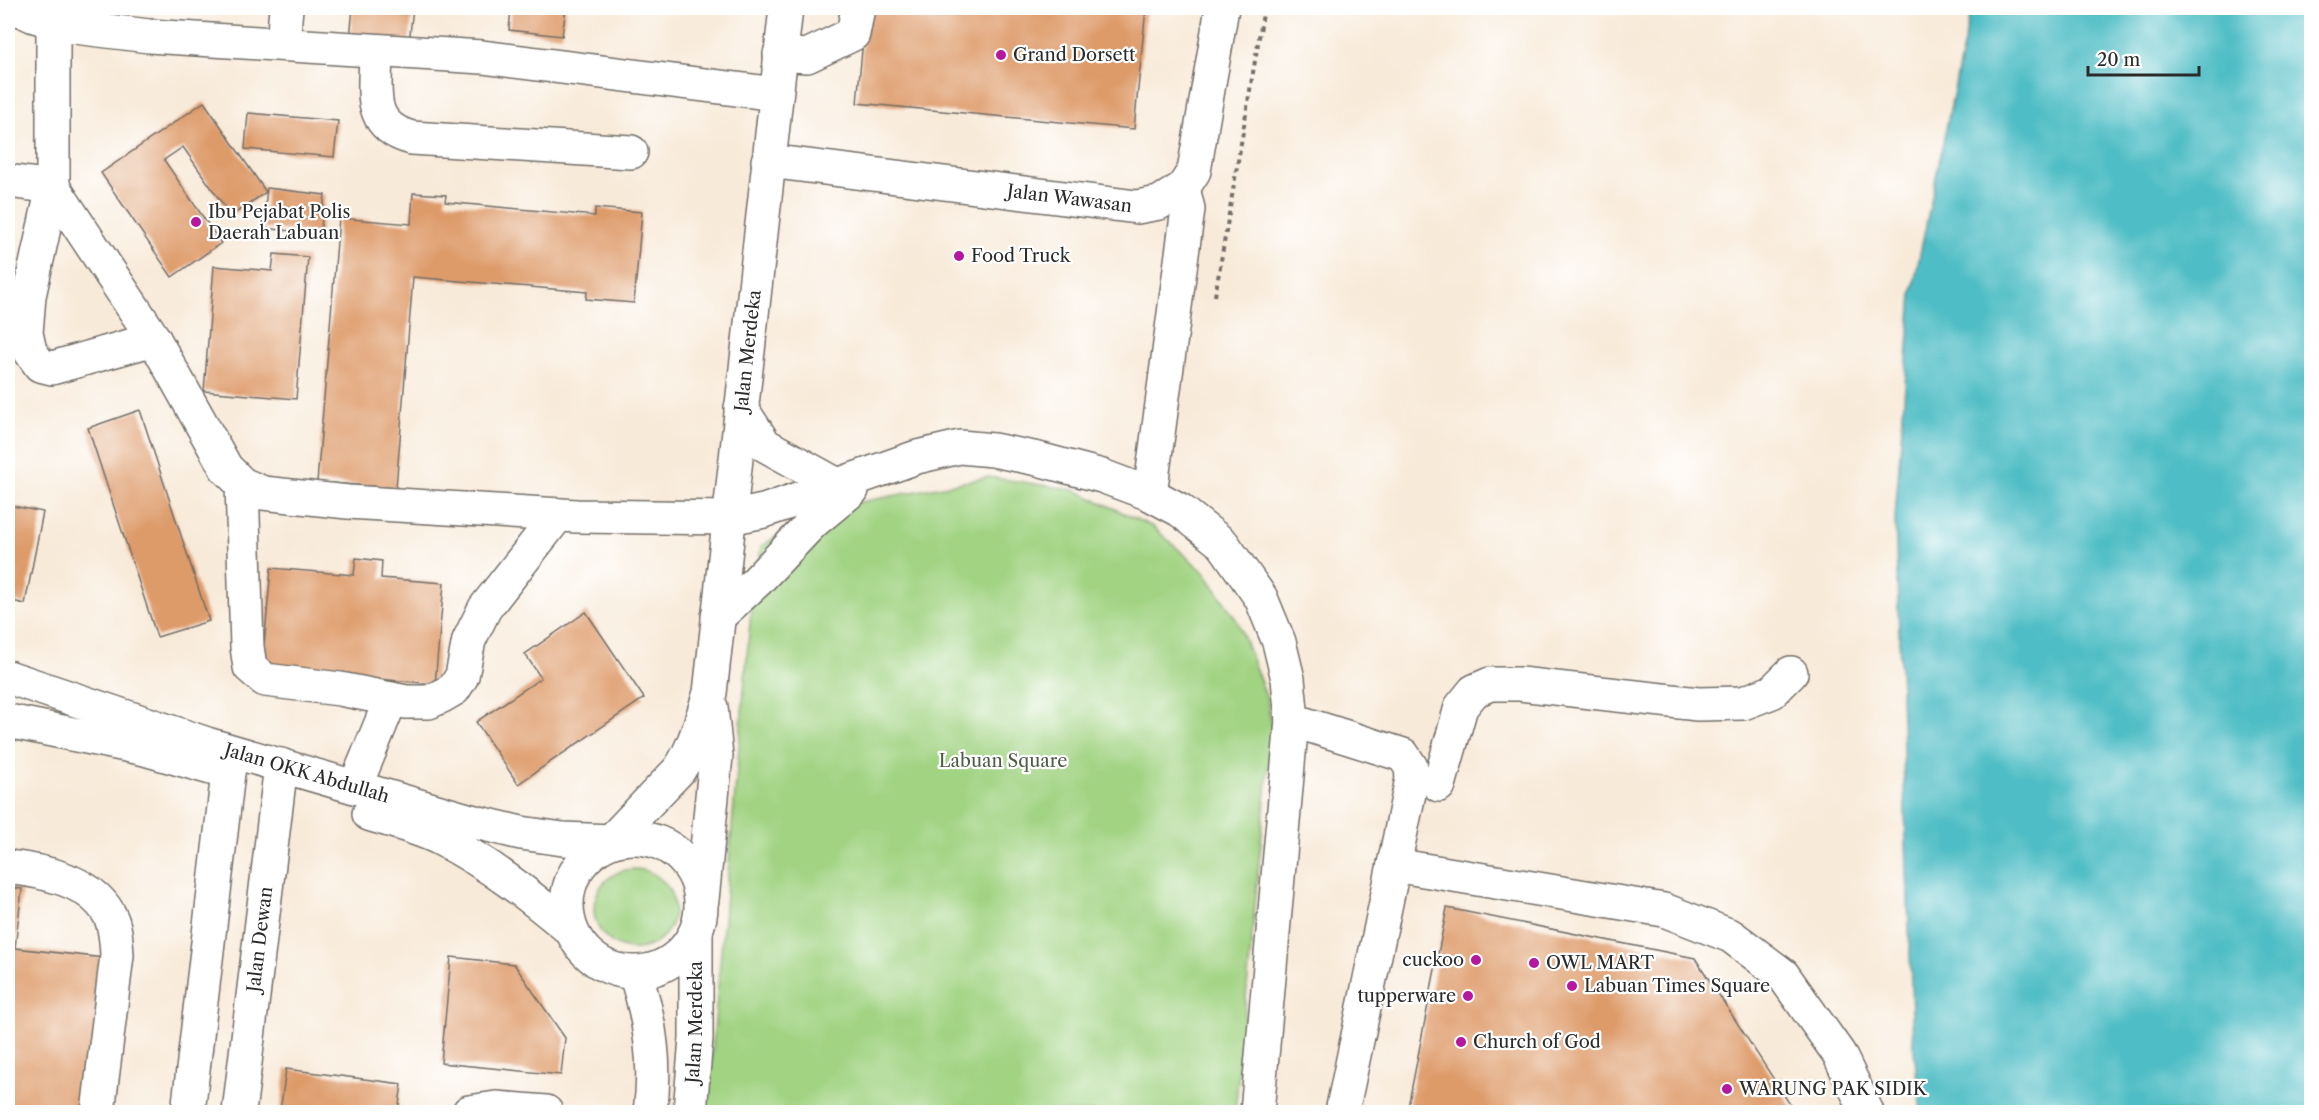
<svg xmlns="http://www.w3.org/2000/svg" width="2319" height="1120" font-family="'Libre Caslon Text',serif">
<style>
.green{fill:#a1d382;stroke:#667f56;stroke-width:1.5}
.water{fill:#4fbdc5;stroke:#3d7478;stroke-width:1.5}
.building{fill:#de9b6a}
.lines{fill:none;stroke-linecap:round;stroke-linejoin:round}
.minor-casing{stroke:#736e68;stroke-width:36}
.major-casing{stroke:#736e68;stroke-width:36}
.path{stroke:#736e68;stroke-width:4;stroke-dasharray:4.5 4.5;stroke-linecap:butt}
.minor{stroke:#fff;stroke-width:33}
.major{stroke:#fff;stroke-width:33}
.poi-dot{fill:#b5179e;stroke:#fff;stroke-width:2}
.labels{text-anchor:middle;stroke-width:4.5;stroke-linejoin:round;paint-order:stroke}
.poi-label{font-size:18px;fill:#2b2b2b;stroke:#fff;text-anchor:start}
.street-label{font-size:18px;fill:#2b2b2b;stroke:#fff}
.park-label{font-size:18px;fill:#4e5d45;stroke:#fff}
</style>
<rect width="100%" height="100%" fill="#fff"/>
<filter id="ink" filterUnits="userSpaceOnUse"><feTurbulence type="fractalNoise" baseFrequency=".0167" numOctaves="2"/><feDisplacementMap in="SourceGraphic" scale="12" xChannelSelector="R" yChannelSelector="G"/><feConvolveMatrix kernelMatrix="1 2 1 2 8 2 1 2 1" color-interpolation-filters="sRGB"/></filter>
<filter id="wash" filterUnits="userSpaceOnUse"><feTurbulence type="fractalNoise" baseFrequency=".008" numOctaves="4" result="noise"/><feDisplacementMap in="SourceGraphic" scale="24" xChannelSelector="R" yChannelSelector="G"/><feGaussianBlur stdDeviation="1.35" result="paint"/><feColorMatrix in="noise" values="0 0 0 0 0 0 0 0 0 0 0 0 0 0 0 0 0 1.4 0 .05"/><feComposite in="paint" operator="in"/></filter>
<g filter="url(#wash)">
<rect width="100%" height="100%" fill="#f8ead9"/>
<!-- green -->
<path class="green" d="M 989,477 L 1075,490 L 1153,527 L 1204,572 L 1238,622 L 1267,699 L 1272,728 L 1235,1112 L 707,1112 L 751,611 L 761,547 L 810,512 Z
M594 909a40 40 0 1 1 80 0a40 40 0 1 1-80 0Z"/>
<!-- water -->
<path class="water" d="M 1971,8 L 2311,8 L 2311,1112 L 1921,1112 L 1913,1043 L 1895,519 L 1912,293 Z"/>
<g id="blocks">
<!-- building -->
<path class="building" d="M 353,8 L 413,8 L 409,43 L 350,38 Z
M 511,8 L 566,8 L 562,36 L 509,30 Z
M 866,8 L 1146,8 L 1134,129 L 857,103 Z
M 204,102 L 266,192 L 231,216 L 183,147 L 164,160 L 221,243 L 172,277 L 101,173 Z
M 248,113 L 338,121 L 334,157 L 245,149 Z
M 267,188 L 325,195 L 320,234 L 263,228 Z
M 413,193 L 446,195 L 445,202 L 595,216 L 595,208 L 642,212 L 634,303 L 586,299 L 587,292 L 413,277 L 396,488 L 317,482 L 339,218 L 411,224 Z
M 274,254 L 308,257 L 296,399 L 204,391 L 214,266 L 272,271 Z
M 140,410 L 209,621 L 157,637 L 88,428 Z
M 8,505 L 43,512 L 25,604 L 8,600 Z
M 356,558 L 382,561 L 381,578 L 444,583 L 435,684 L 262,669 L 271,568 L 354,575 Z
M 586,612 L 644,698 L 518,784 L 476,722 L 541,678 L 525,654 Z
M 8,887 L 22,889 L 15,948 L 104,958 L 86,1112 L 33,1112 L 33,1109 L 8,1106 Z
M 1447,908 L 1695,958 L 1795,1112 L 1407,1112 Z
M 451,957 L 514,964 L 565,1038 L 561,1075 L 441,1063 Z
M 286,1069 L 402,1084 L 398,1112 L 280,1112 Z"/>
</g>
</g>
<g filter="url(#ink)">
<use href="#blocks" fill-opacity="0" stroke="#736e68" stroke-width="1.5"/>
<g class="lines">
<!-- minor casing -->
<g class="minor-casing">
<g id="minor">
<path d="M 17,8 L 32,15 L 66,26 L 149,36 L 482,57 L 776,94"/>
<path d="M 53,22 L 53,187 L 29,296 L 26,333 L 30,351 L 40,365 L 52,368 L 154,339"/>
<path d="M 283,44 L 286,8"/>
<path d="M 376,51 C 376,89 365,126 412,138 L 631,152"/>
<path d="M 780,54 L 807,56 L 853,34 L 858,8"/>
<path id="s1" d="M 768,161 L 1137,207 L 1159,203 L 1183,188 L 1194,171 L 1222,8"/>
<path d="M 8,181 L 53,187 L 154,339 L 226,468 L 242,484 L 263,493 L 348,502 L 577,516 L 729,518 L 764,511 L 917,457 L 960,447 L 993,450 L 1038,459 L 1102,476 L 1150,494 L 1180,510 L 1223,544 L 1261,598 L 1279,642 L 1288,679 L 1292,720 L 1257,1112"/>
<path d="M 741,408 L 765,445 L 839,486"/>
<path d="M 242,484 L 247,647 L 250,667 L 265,680 L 340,689 L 406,702 L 429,702 L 442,696 L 454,689 L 462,676 L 469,640 L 485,608 L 558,515"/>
<path d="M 1150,494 L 1188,209 L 1183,188"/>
<path d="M 718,617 L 757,581 L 813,522 L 852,490"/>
<path d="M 1292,720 L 1403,755 L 1411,767 L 1412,779 L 1342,1112"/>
<path d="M 1439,785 L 1461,707 L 1474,691 L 1490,684 L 1520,684 L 1698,704 L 1743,703 L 1772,692 L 1791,673"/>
<path d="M 355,787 L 391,699"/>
<path id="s2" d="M 611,841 L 679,770 C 695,747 701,720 710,693 L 786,8"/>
<path d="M 1394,865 L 1664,910 L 1731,936 L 1783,975 L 1839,1054 L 1867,1112"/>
<path d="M 8,867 C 43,871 90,880 109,914 C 116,926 116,941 117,955 L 98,1112"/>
<path d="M 702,900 L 716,756 L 711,707"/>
<path d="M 188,1112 L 228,773"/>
<path id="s3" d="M 239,1112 L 281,765"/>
<path d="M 469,1112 L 496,1108 L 546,1112"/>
</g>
</g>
<!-- major casing -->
<g class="major-casing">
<g id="major">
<path id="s4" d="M 8,677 L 207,744 L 471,821 L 521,833 L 563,839 L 611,841"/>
<path d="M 8,721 L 141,748 L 228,773"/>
<path d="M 369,814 C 394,822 420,828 443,840 C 490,864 531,897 571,930"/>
<circle cx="634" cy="905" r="67"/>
<path d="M 635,973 C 650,1018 657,1066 650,1112"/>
<path id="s5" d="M 690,1112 L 696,1038 L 696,932"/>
</g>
</g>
<!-- path -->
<path class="path" d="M 1215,296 L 1264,8"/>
<!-- minor -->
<use href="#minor" class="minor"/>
<!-- major -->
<use href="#major" class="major"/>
</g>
</g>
<!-- markers -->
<g class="poi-dot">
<circle cx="1001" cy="55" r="6"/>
<circle cx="196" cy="222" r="6"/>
<circle cx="959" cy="256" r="6"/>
<circle cx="1476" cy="960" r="6"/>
<circle cx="1534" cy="963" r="6"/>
<circle cx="1572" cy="986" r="6"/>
<circle cx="1468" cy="996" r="6"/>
<circle cx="1461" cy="1042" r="6"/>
<circle cx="1727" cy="1089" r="6"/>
</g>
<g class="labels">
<!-- poi labels -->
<g class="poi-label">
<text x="1013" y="61">Grand Dorsett</text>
<text x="208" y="218">Ibu Pejabat Polis<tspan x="208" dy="21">Daerah Labuan</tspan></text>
<text x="971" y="262">Food Truck</text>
<text x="1464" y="966" text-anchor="end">cuckoo</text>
<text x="1546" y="969">OWL MART</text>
<text x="1584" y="992">Labuan Times Square</text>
<text x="1456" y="1002" text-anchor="end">tupperware</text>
<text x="1473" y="1048">Church of God</text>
<text x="1739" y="1095">WARUNG PAK SIDIK</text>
</g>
<!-- street labels -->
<g class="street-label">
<text dy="6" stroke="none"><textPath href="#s1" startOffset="304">Jalan Wawasan</textPath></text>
<text dy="6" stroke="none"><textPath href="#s2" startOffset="526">Jalan Merdeka</textPath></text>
<text dy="6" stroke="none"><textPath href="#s4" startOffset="314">Jalan OKK Abdullah</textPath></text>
<text dy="6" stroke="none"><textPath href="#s3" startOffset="174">Jalan Dewan</textPath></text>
<text dy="6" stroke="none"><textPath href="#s5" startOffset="90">Jalan Merdeka</textPath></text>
</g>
<!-- park labels -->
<g class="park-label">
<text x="1003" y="767">Labuan Square</text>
</g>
</g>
<!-- margin -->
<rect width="2319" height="1120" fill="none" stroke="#fff" stroke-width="30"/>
<!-- scale -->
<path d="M2088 66v9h111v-9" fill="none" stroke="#2b2b2b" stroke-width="3"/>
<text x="2097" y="66" font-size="18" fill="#2b2b2b" stroke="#ffffff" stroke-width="4.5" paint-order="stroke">20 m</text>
</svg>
